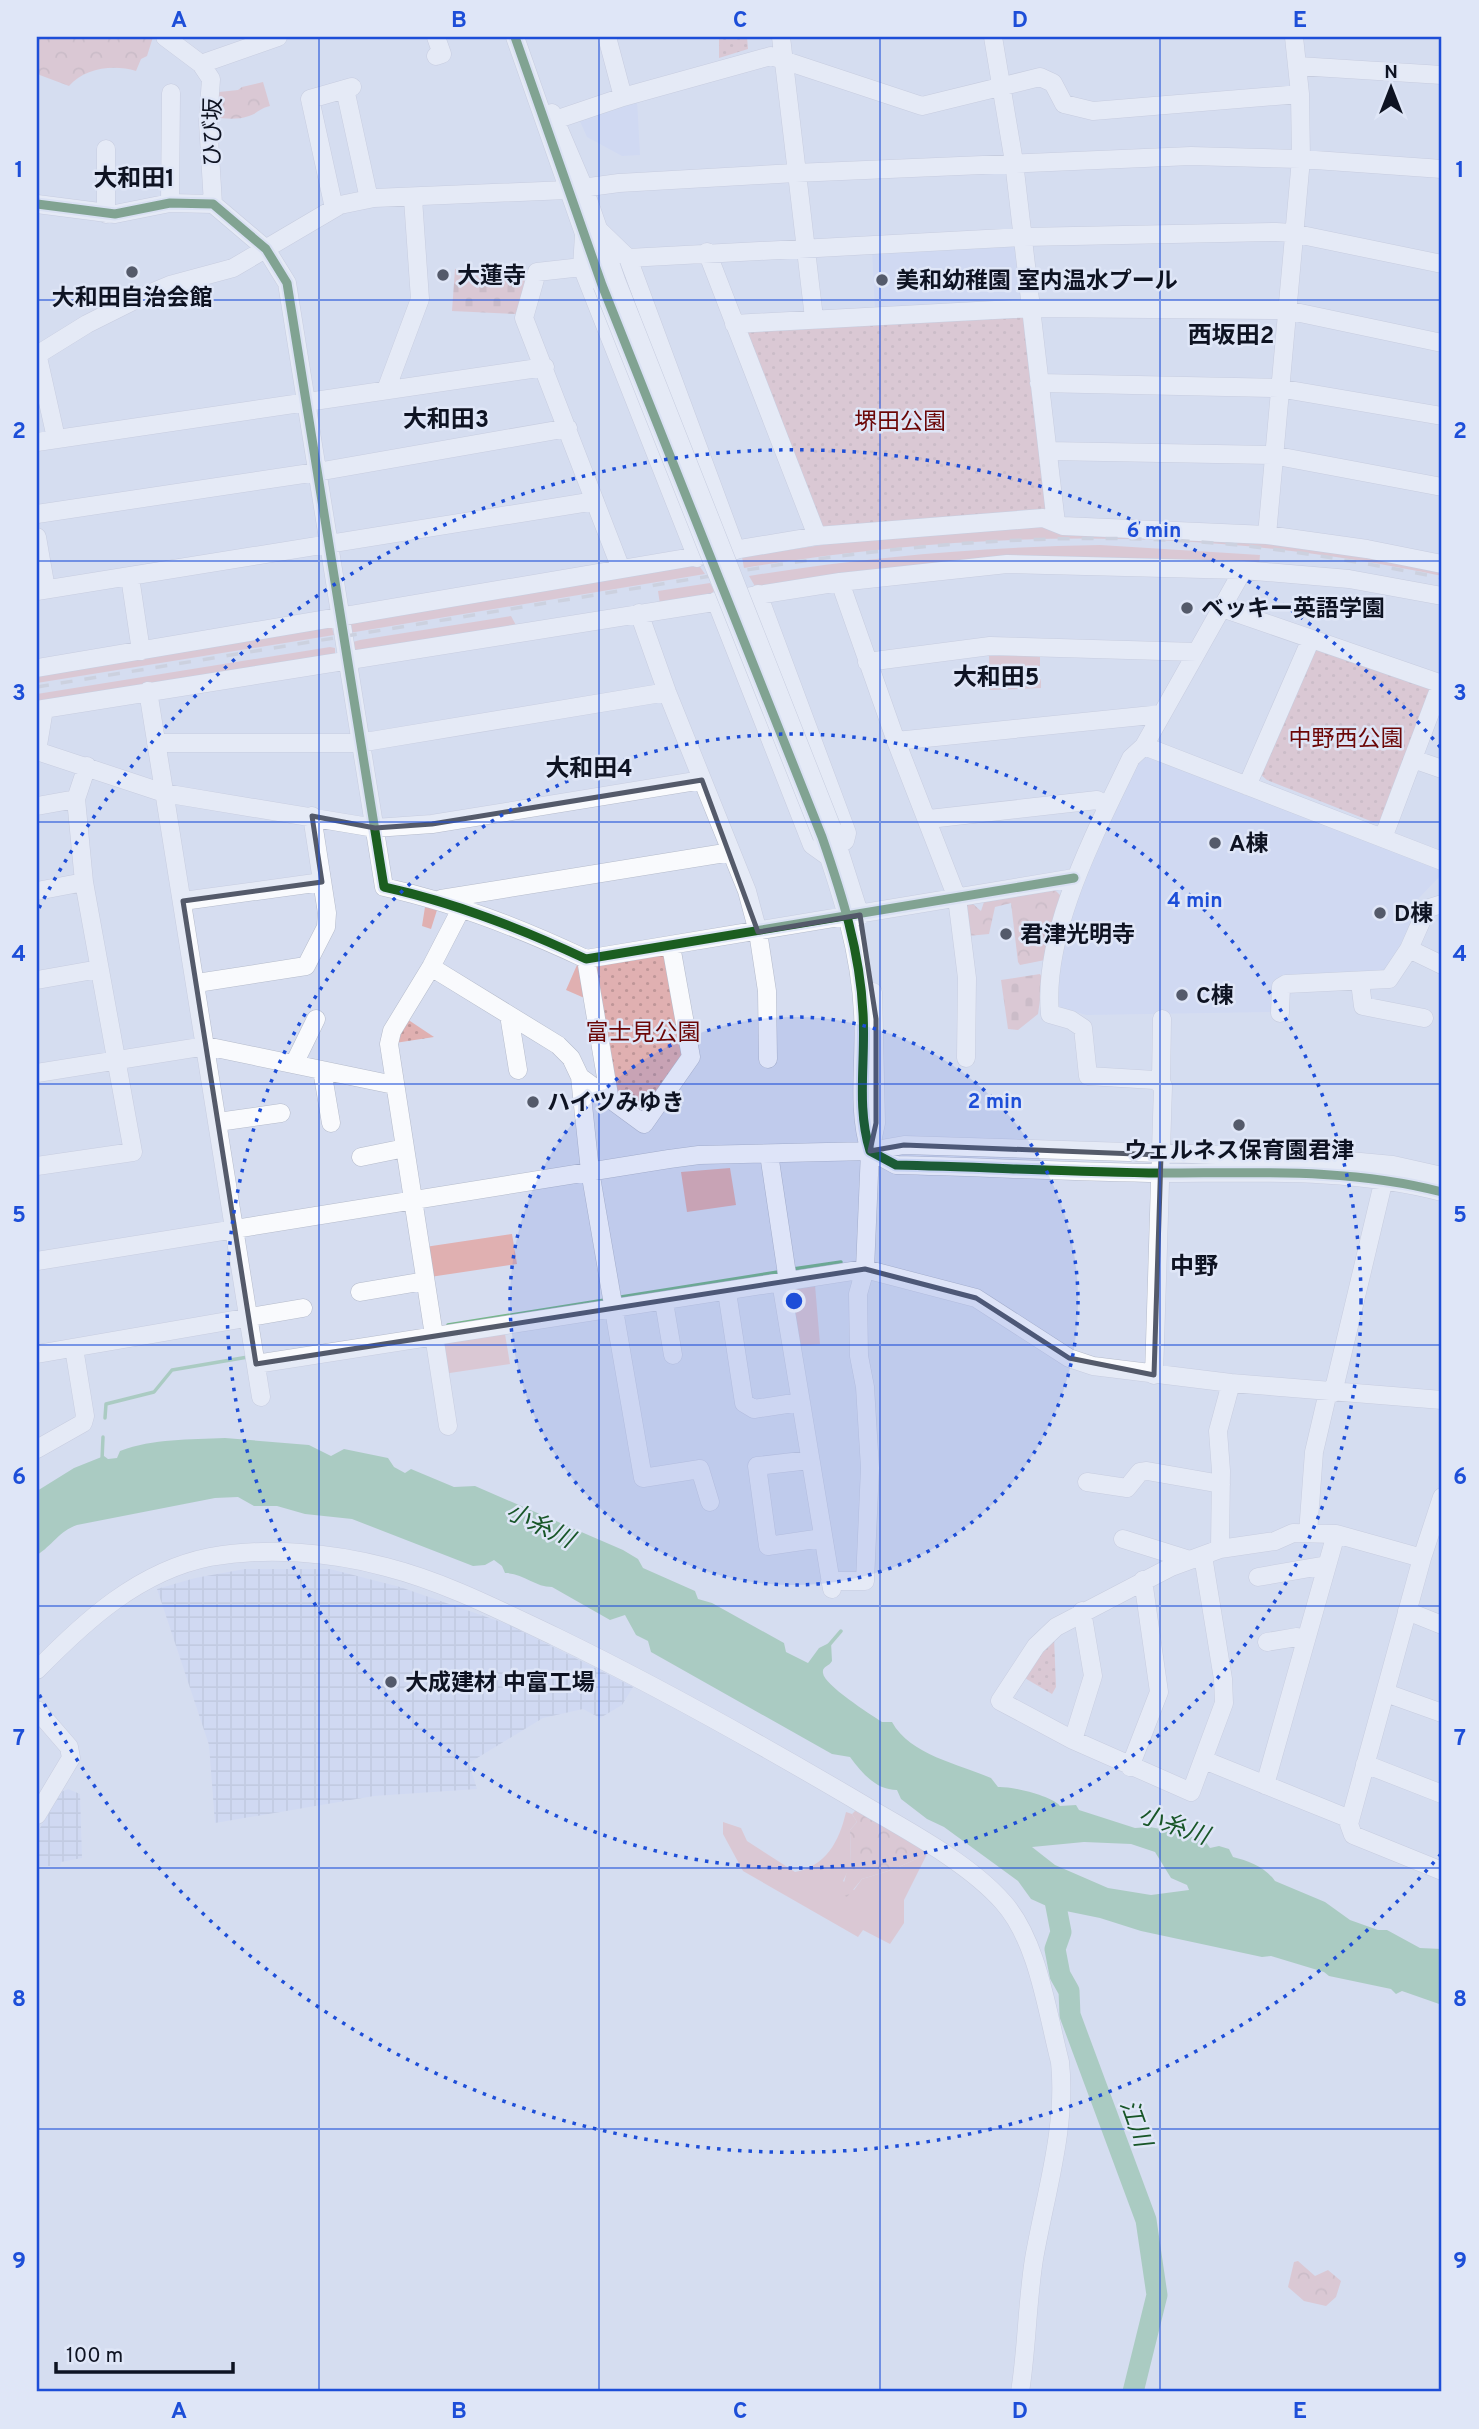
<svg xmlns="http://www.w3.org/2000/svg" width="1479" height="2429" font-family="Overpass,'Noto Sans JP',sans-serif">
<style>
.built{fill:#cad6f4}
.industrial{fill:url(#industrial-grid)}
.grass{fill:#e0b0b1}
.forest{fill:url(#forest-crowns)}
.cemetery{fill:url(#cemetery-stones)}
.park{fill:url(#park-dots)}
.water{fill:#77b68b;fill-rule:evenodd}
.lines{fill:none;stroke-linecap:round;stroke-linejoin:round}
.stream{stroke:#77b68b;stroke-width:3.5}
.river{stroke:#77b68b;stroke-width:21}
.minor-casing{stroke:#b5bbcb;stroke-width:19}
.minor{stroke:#f9fafd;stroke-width:18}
.rail{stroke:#c2c4c9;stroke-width:3.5;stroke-dasharray:12 12;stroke-linecap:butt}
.minor-bridge-casing{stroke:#b5bbcb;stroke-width:19;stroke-linecap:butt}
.minor-bridge{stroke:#f9fafd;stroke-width:18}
.cycleway-casing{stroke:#dfe6f7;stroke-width:13}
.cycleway{stroke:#1b5e20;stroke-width:9}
.marked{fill:none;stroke:#545a6a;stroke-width:5;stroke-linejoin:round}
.grid{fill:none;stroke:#1d4ed8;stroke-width:2;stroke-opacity:0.55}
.ring{fill:none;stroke:#1d4ed8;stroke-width:3.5;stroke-dasharray:3.5 7}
.poi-dot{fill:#545a6a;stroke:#dfe6f7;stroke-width:2.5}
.labels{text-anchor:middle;stroke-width:5;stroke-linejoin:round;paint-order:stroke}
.street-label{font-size:23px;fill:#0e1322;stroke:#dfe6f7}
.poi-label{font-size:23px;font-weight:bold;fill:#0e1322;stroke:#dfe6f7;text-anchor:start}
.park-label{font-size:23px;fill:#6b0606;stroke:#dfe6f7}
.neighbourhood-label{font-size:24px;font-weight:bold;fill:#0e1322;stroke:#dfe6f7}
.water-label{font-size:24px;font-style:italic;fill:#185628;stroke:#dfe6f7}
.centre{fill:#1d4ed8;stroke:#dfe6f7;stroke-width:3.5}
.ring-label{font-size:21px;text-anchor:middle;font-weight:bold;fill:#1d4ed8;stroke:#dfe6f7;stroke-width:5;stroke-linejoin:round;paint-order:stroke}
.neatline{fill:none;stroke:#1d4ed8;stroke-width:2.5}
.grid-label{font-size:23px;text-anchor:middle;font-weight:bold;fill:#1d4ed8}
</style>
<defs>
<pattern id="industrial-grid" width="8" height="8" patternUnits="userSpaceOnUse" patternTransform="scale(1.75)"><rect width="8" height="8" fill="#cad6f4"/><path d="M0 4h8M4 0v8" fill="none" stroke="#acb7d1"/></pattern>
<pattern id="forest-crowns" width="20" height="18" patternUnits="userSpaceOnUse" patternTransform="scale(1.75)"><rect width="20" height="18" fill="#e0b0b1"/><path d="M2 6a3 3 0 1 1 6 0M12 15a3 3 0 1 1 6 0" fill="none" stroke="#bf9698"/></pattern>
<pattern id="cemetery-stones" width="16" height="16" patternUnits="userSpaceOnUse" patternTransform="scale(1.75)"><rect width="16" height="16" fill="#e0b0b1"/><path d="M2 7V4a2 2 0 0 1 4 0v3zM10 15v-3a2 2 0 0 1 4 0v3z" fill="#bf9698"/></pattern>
<pattern id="park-dots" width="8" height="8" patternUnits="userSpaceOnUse" patternTransform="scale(1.75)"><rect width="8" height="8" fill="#e0b0b1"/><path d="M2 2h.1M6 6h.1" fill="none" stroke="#bf9698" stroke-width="1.8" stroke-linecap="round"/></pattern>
</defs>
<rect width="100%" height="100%" fill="#d6ddf0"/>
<!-- built -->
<path class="built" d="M 637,99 L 640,155 L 622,156 L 587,137 L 578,117 Z
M 1015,242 L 1025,300 L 875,311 L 872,249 Z
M 1148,755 L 1442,866 L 1442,874 L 1419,898 L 1409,934 L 1387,971 L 1279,981 L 1275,1008 L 1271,1012 L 1086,1015 L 1056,1006 L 1057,967 L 1081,879 L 1137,760 Z"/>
<!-- industrial -->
<path class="industrial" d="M 245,1569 L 330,1569 L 400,1587 L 507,1624 L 633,1687 L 622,1705 L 600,1718 L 583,1709 L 543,1718 L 469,1763 L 477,1789 L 374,1796 L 215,1823 L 209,1745 L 157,1589 L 195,1578 Z
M 68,1789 L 80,1794 L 82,1858 L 61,1862 L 60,1866 L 37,1866 L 37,1833 L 61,1792 Z"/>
<!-- grass -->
<path class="grass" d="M 1038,526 L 1220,536 L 1442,567 L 1442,576 C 1207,526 980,529 744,568 L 742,557 L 855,540 Z
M 1100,545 L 1260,555 L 1259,566 L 1112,559 L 756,588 L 749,576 C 866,557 982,547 1100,545 Z
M 698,564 L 705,574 L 349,633 L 348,625 L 351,621 Z
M 710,583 L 714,590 L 712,596 L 660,604 L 658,591 Z
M 511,616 L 517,627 L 352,652 L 353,642 L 360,640 Z
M 331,624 L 334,635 L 37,683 L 37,673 Z
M 330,647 L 335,648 L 335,655 L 37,704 L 37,694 Z
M 1040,654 L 1040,666 L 1026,667 L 1026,679 L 1041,679 L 1041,688 L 990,690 L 989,656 Z
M 425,907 L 437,910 L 431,929 L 422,926 Z
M 577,965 L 583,968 L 589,1000 L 566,990 Z
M 730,1168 L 736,1205 L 687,1212 L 681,1172 Z
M 512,1234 L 517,1264 L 430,1277 L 425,1247 Z
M 815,1285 L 820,1344 L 797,1346 L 791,1288 Z
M 505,1334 L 510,1364 L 443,1374 L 440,1344 Z
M 846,1812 L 852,1814 L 857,1822 L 850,1830 L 851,1865 L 843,1881 L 854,1890 L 862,1879 C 889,1871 903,1867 928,1852 L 904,1900 L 904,1923 L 890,1944 L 863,1930 L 858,1937 L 743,1871 L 723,1834 L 723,1822 L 741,1828 L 747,1841 L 795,1872 C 826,1866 839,1842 846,1812 Z"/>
<!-- forest -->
<path class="forest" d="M 37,37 L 153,37 L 147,56 L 141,59 L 136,71 C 114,64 84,68 69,86 L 37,74 Z
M 263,82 L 270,106 C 260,108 258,113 249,116 C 238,120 225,119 214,117 L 215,96 L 219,92 L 238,90 L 242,87 Z
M 1055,890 L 1061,896 L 1050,959 L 1020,965 L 1018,962 L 1011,903 L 995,907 L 989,934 L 968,936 L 966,905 L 973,904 L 981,911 L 984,902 Z
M 857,1809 L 928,1852 C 903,1867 889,1871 862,1879 L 847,1897 L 841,1894 L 847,1871 L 851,1865 L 850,1830 L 857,1822 L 852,1814 Z
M 1298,2261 L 1315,2276 L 1328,2270 L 1341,2281 L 1336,2297 L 1326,2306 L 1304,2301 L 1288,2287 L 1294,2262 Z"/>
<!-- cemetery -->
<path class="cemetery" d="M 455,269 L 531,273 L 516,314 L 452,311 Z
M 1040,974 L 1043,979 L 1038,1014 L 1018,1030 L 1008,1029 L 1001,980 Z"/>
<!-- park -->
<path class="park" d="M 719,37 L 747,37 L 748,49 L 719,58 Z
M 1026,314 L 1048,511 L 822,530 L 743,330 Z
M 1314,649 L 1432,687 L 1381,821 L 1373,822 L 1267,780 L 1260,774 Z
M 662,954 L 669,958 L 685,1054 L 642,1113 L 618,1094 L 614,1087 L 594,966 Z
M 404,1017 L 434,1037 L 395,1043 Z
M 1054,1637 L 1056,1687 L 1052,1694 L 1023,1677 Z"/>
<!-- water -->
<path class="water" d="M 225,1438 L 309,1445 L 331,1456 L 344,1449 L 388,1458 L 394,1467 L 405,1473 L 411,1469 L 454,1487 L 475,1486 L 623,1550 L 638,1559 L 643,1568 L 695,1591 L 698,1599 L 712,1603 L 784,1643 L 786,1652 L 808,1663 L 819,1648 L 831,1642 L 832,1661 C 829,1667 822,1666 823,1673 C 824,1685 870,1714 882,1722 L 892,1722 C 910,1755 959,1764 991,1778 L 998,1787 C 1011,1786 1052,1796 1060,1806 L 1076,1805 L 1079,1810 L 1135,1828 L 1150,1827 L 1176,1832 L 1205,1841 L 1210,1848 L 1219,1846 L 1229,1849 L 1233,1857 C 1249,1861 1265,1867 1275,1881 L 1325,1902 L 1350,1920 L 1378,1930 L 1387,1930 L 1420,1948 L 1442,1949 L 1442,2005 L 1402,1991 L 1396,1994 L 1391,1989 L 1329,1976 L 1324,1972 L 1271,1956 L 1262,1957 L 1141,1931 L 1100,1918 L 1051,1908 L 1031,1899 L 1018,1881 L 944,1827 L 927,1819 L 901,1799 L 897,1790 C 876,1790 862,1773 850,1757 L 832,1754 L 651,1652 L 648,1641 L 636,1635 L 625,1615 L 610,1620 L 552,1587 C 535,1587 523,1573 505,1573 L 502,1566 L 494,1560 L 485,1565 L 473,1566 L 352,1519 L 305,1514 L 277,1506 L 254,1506 L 238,1497 L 215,1498 L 77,1525 C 59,1531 52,1546 37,1555 L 37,1491 L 74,1468 L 104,1456 L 108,1459 L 117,1458 L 120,1451 C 154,1438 189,1440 225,1438 ZM 1084,1842 L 1131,1844 L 1155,1852 L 1171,1878 L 1187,1885 L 1189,1890 L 1151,1895 L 1108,1888 L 1055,1865 L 1032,1847 Z"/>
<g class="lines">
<!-- stream -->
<path class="stream" d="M 793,1269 L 841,1262
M 621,1297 L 778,1272
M 448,1325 L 605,1300
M 105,1418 L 106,1404 L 154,1392 L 172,1370 L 248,1357
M 102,1460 L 103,1437
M 829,1645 L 841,1631"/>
<!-- river -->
<path class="river" d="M 1047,1884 L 1054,1896 L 1061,1932 L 1055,1949 L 1060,1975 L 1069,1991 L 1070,2015 L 1146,2220 L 1157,2295 L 1133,2392"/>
<!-- minor casing -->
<g class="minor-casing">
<path id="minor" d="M 165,37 L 201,64 L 211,79 L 208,122 L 213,204
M 436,37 L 442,54 L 436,56
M 515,37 L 602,285
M 607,37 L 623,97
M 781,37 L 814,318
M 993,37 L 1014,162 L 1056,523
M 201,64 L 278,37
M 1298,66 L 1442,75
M 345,89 L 369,199
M 552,113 L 584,188 L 616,280
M 555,120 L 623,97 L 771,56 L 922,106 L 1040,77 L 1053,83 L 1064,104 L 1093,111 L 1300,94
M 106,149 L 106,214
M 170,203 L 171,93
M 37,204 L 115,214 L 170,203 L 213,204 L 266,249 L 287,283 L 384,887 C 456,903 520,928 586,959 L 1074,878
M 334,208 L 310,99 L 352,87
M 600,231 L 628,258 L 736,550
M 584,235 L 582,267 L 537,272 L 524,318 L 621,569
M 707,252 L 817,536
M 628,258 L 1024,237 L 1276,232 L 1292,233 L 1442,264
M 582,267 L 697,558
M 734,324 L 1030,308 L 1286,310 L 1442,343
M 37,353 L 56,438
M 37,355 L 87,324 L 139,298 L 170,285 L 233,268 L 340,205 L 374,198 L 567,190 L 619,183 L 795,173 L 1191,156 L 1301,159 L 1442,169
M 1039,383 L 1278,388 L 1442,416
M 386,390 L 420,299 L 413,199
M 37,442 L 545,367
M 1048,451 L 1272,455 L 1442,487
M 37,514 L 317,472 L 568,428
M 1267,535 L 1301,159 L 1300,94 L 1294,37
M 37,537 L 46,589
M 130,577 L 141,651
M 840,582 L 896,741 L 957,898 L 967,978 L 966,1058
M 37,591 L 595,501
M 758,594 L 847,833 L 845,841
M 716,601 L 812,845 L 826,855
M 1222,608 L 1442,684
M 639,613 L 667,692 L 747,891 L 758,932 L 767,991 L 768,1059
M 867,662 L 990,646 L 1197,652
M 37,668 L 817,536 L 1043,518 L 1063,526 L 1267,535 L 1367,549 L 1442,564
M 148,691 L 261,1397
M 44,709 L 37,751 L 164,793 L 375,828 L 432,824 L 702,780
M 37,710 L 840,582 L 1007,564 L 1243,570 L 1349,579 L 1442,596
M 896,741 L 1162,714
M 156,743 L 359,743 L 667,692
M 1144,746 L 1442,861
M 1413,759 L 1442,769
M 1247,786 L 1311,639
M 37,806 L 76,799
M 929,819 L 1097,800 L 1108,806
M 832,828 L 860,916
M 822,837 C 842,895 860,951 863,1013 C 866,1060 856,1106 870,1151 L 896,1165 C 984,1167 1073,1172 1162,1173 C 1257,1173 1350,1168 1442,1192
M 1383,838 L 1441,684
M 37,891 L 84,882
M 441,899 L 731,852
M 183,901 L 322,882
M 1409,949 L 1442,965
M 586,959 L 609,1095
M 431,967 L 558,1045 L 571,1058 L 580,1077 L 644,1124 L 691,1057 L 671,946
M 37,980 L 99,969
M 1360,982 L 1363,1006 L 1424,1018
M 197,983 L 306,966 L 326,927 L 327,913 L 312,816
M 1280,1013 L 1281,987 L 1286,984 L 1389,979 L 1409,949 L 1424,915 L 1429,908 L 1442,904
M 509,1015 L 518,1070
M 294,1064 L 316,1019
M 322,1070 L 331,1123
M 37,1073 L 206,1046 L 394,1085
M 580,1077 L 590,1171 L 643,1478 L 700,1469 L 710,1502
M 1161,1082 L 1162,1019
M 218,1122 L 281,1113
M 769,1154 L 788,1281
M 361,1157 L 405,1148
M 37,1166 L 133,1152 L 84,882 L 76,799 L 87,766
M 37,1261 L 669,1159 L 699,1155 L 870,1151 L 904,1145 L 1317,1158 L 1393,1165 L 1442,1176
M 781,1282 L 832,1589
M 360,1292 L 425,1281
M 727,1292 L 744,1403 L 754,1409 L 800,1402
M 664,1302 L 673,1355
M 37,1354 L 303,1308
M 256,1364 L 865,1269 L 976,1298 L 1069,1358 L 1093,1366 L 1231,1383 L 1442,1400
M 1154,1375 L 1163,1086 L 1155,1080 L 1088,1076 L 1083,1028 L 1071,1020 L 1050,1014 C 1042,931 1097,830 1131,758 L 1144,746 L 1243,570
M 1333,1393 L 1384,1179
M 448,1426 L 389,1044 L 392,1031 L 431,967 L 462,907
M 37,1449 L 83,1423 L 85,1416 L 74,1348
M 810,1460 L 757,1466 L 768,1546 L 822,1538
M 1087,1482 L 1127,1488 L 1140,1472 L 1147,1471 L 1221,1484
M 1442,1497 L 1422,1558 L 1349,1824 L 1353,1835 L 1442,1871
M 1308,1533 L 1314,1452 L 1328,1392
M 1123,1539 L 1190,1560
M 1220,1549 L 1221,1471 L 1218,1431 L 1231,1383
M 1203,1556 L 1223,1679 L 1224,1703 L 1191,1792 L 1073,1740 L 1000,1701 L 1036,1646 L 1056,1627 L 1171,1567 L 1220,1549 L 1275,1541 L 1293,1533 L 1336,1534 L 1422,1558
M 1258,1577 L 1327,1565
M 830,1581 L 865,1581 L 870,1468 L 865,1387 L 859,1356 L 858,1294 L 865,1269 L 870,1151 L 876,1123 L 873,992
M 1407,1611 L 1442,1625
M 1267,1642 L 1297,1637 L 1306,1639
M 37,1670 C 85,1621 139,1571 210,1557 C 267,1547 330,1552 386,1567 C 445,1582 501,1611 556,1637 C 657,1686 755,1741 852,1798 C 900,1827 966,1860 1003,1902 C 1038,1941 1047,2012 1060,2062 C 1067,2127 1045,2195 1034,2259 C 1027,2303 1027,2348 1020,2392
M 1386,1693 L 1442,1713
M 37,1710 L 69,1747 L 71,1758 L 37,1815
M 1073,1740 L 1093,1676 L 1082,1611
M 1204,1760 L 1350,1819
M 1365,1764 L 1442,1794
M 1130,1767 L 1159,1692 L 1143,1580
M 1265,1785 L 1336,1534"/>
</g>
<!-- minor -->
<use href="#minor" class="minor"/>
<!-- rail -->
<path class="rail" d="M 37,687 L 783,564 C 929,542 1079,531 1227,544 C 1299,551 1371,564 1442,578"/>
<!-- minor-bridge casing -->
<g class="minor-bridge-casing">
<path id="minor-bridge" d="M 616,280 L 832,828
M 602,285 L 822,837"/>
</g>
<!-- minor-bridge -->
<use href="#minor-bridge" class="minor-bridge"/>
<!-- cycleway casing -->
<g class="cycleway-casing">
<path id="cycleway" d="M 515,37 L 602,285 L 822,837 C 842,895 860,951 863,1013 C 866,1060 856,1106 870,1151 L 896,1165 C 984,1167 1073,1172 1162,1173 C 1257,1173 1350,1168 1442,1192
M 37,204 L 115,214 L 170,203 L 213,204 L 266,249 L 287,283 L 384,887 C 456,903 520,928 586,959 L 1074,878"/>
</g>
<!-- cycleway -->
<use href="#cycleway" class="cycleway"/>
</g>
<!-- marked area -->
<path d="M0 0H1479V2429H0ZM 702,780 L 758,932 L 860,915 L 876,1019 L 876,1123 L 870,1151 L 904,1145 L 1161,1155 L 1154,1375 L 1069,1358 L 976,1298 L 865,1269 L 256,1364 L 183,901 L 322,882 L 312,816 L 375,828 L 432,824 Z" fill="#d6ddf0" fill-opacity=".55" fill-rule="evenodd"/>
<path class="marked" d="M 702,780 L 758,932 L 860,915 L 876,1019 L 876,1123 L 870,1151 L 904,1145 L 1161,1155 L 1154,1375 L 1069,1358 L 976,1298 L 865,1269 L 256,1364 L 183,901 L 322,882 L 312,816 L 375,828 L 432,824 Z"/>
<!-- grid -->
<path class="grid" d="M 319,37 L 319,2392M 599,37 L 599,2392M 880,37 L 880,2392M 1160,37 L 1160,2392M 37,300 L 1442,300M 37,561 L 1442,561M 37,822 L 1442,822M 37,1084 L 1442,1084M 37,1345 L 1442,1345M 37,1606 L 1442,1606M 37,1868 L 1442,1868M 37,2129 L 1442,2129"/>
<!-- distance rings -->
<circle cx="794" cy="1301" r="284" fill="#1d4ed8" fill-opacity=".12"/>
<g class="ring">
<circle cx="794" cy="1301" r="284"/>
<circle cx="794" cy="1301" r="567"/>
<path d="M1441 1854A851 851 0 0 1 39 1694M39 908A851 851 0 0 1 1441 748"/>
</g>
<!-- markers -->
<g class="poi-dot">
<circle cx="132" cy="272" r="7"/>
<circle cx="443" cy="275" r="7"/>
<circle cx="882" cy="280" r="7"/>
<circle cx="1187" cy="608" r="7"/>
<circle cx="1215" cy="843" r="7"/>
<circle cx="1380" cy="913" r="7"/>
<circle cx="1006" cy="934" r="7"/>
<circle cx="1182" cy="995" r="7"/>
<circle cx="533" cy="1102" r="7"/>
<circle cx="1239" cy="1125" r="7"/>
<circle cx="391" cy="1682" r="7"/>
</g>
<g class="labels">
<!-- street labels -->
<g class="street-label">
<text transform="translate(212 132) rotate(-89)" y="8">ひび坂</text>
</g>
<!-- poi labels -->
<g class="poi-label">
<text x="457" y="283">大蓮寺</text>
<text x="896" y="288">美和幼稚園 室内温水プール</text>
<text x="132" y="305" text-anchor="middle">大和田自治会館</text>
<text x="1201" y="616">ベッキー英語学園</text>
<text x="1229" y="851">A棟</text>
<text x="1394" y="921">D棟</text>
<text x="1020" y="942">君津光明寺</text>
<text x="1196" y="1003">C棟</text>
<text x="547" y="1110">ハイツみゆき</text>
<text x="1239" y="1158" text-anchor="middle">ウェルネス保育園君津</text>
<text x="405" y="1690">大成建材 中富工場</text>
</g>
<!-- park labels -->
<g class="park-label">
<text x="900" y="429">堺田公園</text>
<text x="1346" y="746">中野西公園</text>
<text x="643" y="1040">富士見公園</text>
</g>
<!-- neighbourhood labels -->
<g class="neighbourhood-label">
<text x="134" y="186">大和田1</text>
<text x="1231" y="343">西坂田2</text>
<text x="446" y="427">大和田3</text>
<text x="996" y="685">大和田5</text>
<text x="589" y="776">大和田4</text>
<text x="1194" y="1274">中野</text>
</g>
<!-- water labels -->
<g class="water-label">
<text transform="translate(540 1525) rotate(26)" y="8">小糸川</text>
<text transform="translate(1174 1825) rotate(19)" y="8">小糸川</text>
<text transform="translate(1136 2123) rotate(70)" y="8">江川</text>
</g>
</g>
<circle cx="794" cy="1301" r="10" class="centre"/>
<g class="ring-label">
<text x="1154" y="537">6 min</text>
<text x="1195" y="907">4 min</text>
<text x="995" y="1108">2 min</text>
</g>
<!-- border -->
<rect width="1479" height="2429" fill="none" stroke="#dfe6f7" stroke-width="77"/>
<!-- north arrow -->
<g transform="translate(1391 88)" stroke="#dfe6f7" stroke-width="5" paint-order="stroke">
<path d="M0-5L12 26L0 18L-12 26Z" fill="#0e1322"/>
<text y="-10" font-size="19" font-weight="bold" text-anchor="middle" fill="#0e1322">N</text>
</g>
<!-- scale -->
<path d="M56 2362v10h177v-10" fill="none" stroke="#0e1322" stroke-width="3.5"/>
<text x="66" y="2362" font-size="21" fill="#0e1322" stroke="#dfe6f7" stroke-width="5" paint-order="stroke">100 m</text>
<rect x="38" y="38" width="1402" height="2352" class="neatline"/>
<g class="grid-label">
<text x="179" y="27">A</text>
<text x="459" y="27">B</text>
<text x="740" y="27">C</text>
<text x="1020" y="27">D</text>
<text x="1300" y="27">E</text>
<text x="19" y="177">1</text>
<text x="1460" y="177">1</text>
<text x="19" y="438">2</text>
<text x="1460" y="438">2</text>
<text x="19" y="700">3</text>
<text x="1460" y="700">3</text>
<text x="19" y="961">4</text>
<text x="1460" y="961">4</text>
<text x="19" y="1222">5</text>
<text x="1460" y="1222">5</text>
<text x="19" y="1484">6</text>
<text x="1460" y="1484">6</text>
<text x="19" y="1745">7</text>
<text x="1460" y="1745">7</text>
<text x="19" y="2006">8</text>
<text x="1460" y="2006">8</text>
<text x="19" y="2268">9</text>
<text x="1460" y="2268">9</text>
<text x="179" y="2418">A</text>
<text x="459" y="2418">B</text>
<text x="740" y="2418">C</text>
<text x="1020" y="2418">D</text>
<text x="1300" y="2418">E</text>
</g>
</svg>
